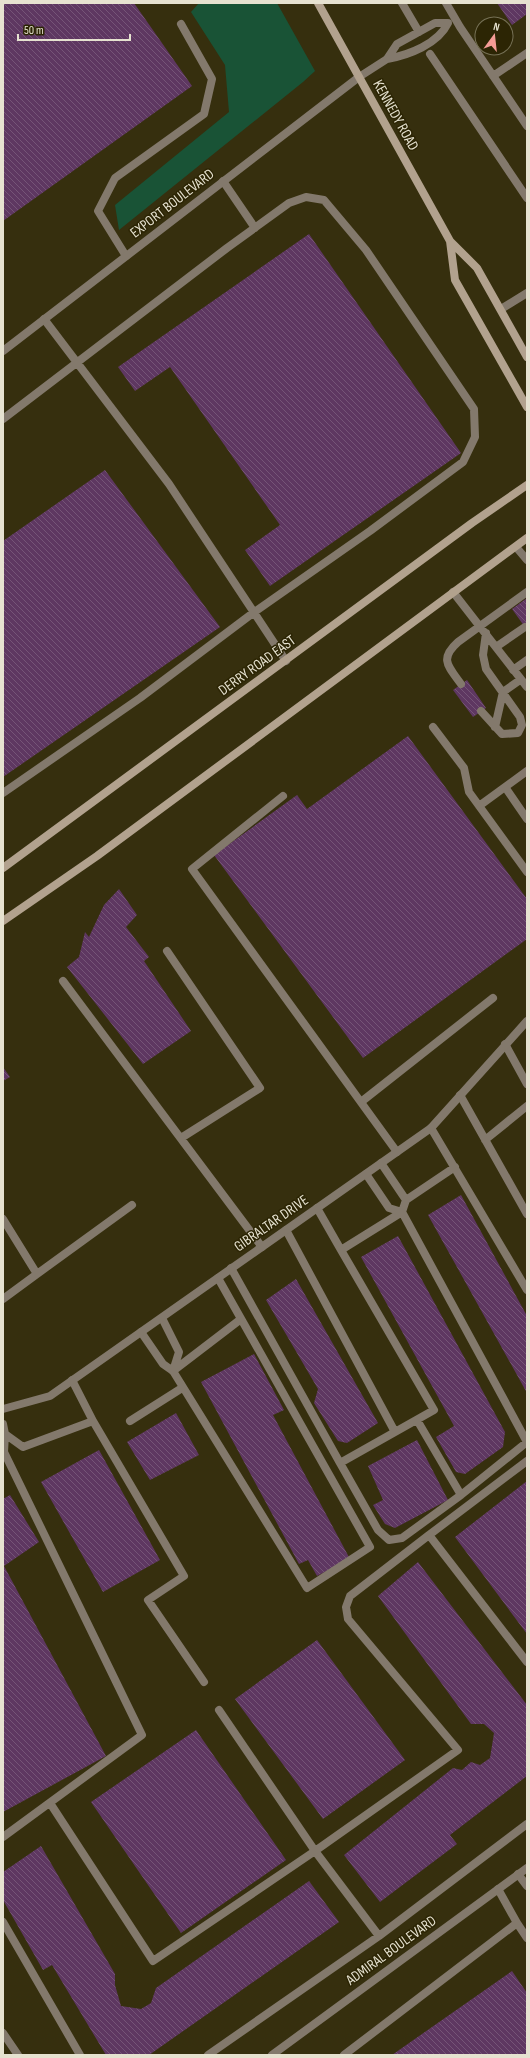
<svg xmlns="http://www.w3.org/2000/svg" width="530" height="2058" font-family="'Sofia Sans Condensed',sans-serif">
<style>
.green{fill:#195336}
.building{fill:url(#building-back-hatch)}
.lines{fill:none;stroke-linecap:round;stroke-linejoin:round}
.service{stroke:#83796c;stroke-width:8}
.minor{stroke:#83796c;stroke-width:8}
.secondary{stroke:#b2a28e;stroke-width:8}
.labels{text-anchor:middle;stroke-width:3;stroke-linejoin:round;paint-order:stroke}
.street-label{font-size:15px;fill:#e6e2d0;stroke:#2c2504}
</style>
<defs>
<pattern id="building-back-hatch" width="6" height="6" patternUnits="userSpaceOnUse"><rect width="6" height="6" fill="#5e3761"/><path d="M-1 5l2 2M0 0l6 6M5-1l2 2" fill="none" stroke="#755477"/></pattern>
</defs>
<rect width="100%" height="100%" fill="#362f0e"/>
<!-- green -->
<path class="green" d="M 199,3 L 277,3 L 315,71 L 303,82 L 119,230 L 115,205 L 229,112 L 225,65 L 191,12 Z"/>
<!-- building -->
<path class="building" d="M 3,3 L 134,3 L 192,86 L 3,221 Z
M 497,3 L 527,3 L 527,14 L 512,25 Z
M 309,234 L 461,453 L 270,586 L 245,550 L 280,525 L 170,367 L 135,391 L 118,367 Z
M 105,470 L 220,627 L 3,777 L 3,541 Z
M 527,598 L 527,630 L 512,609 Z
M 467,680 L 486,708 L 473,717 L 453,690 Z
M 408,736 L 527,899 L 527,939 L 363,1058 L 214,855 L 297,795 L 307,809 Z
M 119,889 L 137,915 L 126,927 L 149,957 L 144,961 L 191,1031 L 143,1064 L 67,967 L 79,957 L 85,932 L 89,937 L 104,905 Z
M 3,1067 L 10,1077 L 3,1081 Z
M 461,1195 L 527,1316 L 527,1393 L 428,1215 Z
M 398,1236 L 505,1432 L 503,1447 L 465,1474 L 456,1472 L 436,1437 L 454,1426 L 361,1257 Z
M 296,1279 L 378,1423 L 347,1443 L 338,1441 L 314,1403 L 318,1389 L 266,1300 Z
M 254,1354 L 284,1410 L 273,1415 L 350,1559 L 317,1576 L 308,1560 L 299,1564 L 201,1382 Z
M 176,1413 L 199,1455 L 150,1480 L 127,1442 Z
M 417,1440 L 448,1500 L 395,1528 L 385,1524 L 373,1505 L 383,1500 L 368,1466 Z
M 99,1450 L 160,1560 L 103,1592 L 41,1482 Z
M 527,1481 L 527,1634 L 455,1537 Z
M 10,1495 L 39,1542 L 4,1566 L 106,1756 L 3,1812 L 3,1499 Z
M 418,1562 L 527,1705 L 527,1776 L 450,1835 L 457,1844 L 380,1902 L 344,1855 L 453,1768 L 462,1770 L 471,1762 L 480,1765 L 490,1758 L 494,1733 L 484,1724 L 471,1724 L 378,1596 Z
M 317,1640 L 405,1760 L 323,1819 L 235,1699 Z
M 196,1730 L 286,1860 L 181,1933 L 91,1802 Z
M 41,1846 L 115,1974 L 115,1985 L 121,2006 L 141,2009 L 151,2003 L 156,1988 L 309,1881 L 339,1922 L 149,2055 L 106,2055 L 52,1965 L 43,1970 L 3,1900 L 3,1872 Z
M 512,1971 L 527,1993 L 527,2055 L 392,2055 Z"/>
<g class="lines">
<!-- service -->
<path class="service" d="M 402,3 L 419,32
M 446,3 L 460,27 L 527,126
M 430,54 L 527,198
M 493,76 L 527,53
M 359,77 L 387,59 L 397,44 L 435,23 L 448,23 C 438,44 409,55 387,59
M 223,181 L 255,228
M 126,256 L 98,211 L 115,178 L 204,114 L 212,79 L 181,24
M 501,309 L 527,293
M 44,319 L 169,484 L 286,661
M 3,419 L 227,248 L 289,203 L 306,197 L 324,200 L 366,250 L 474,409 L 475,437 L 463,462 L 370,531 L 253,613 L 140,698 L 3,793
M 516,547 L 527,560
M 453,592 L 527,687
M 496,647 L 525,627
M 513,670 L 527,660
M 461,684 C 448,666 439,659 458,642 L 527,592
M 481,711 L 502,734 L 518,733 L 522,725 L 520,717 L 486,669 L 483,655 L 486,633
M 433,727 L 464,768 L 469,792 L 527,872
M 495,727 L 503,692 L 520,680
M 505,787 L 527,819
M 283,796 L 192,869 L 397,1152
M 479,806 L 527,771
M 167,951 L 260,1088 L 181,1138
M 63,981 L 262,1247
M 505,1044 L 527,1084
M 460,1095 L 527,1214
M 361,1102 L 493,998
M 431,1128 L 527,1290
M 485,1140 L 527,1106
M 381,1163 L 406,1200
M 455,1167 L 406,1200 L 402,1212 L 527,1442
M 366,1174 L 389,1208 L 402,1212
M 317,1208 L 341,1250 L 402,1212
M 3,1219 L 37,1274 L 132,1205
M 286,1230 L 395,1432 L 434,1410 L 341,1250
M 231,1268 L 340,1463 L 395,1432
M 3,1299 L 37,1274
M 162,1318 L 179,1352 L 173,1371
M 141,1332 L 163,1364 L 173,1371 L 307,1588 L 370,1547 L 218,1278
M 173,1371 L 241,1319
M 72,1380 L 93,1421
M 417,1420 L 461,1495
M 130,1421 L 182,1388
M 3,1424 L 5,1434 L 4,1452 L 142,1735 L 3,1837
M 5,1434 L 23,1447 L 93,1421 L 184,1576 L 148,1600 L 204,1682
M 527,1461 L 429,1535 L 527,1662
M 340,1463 L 378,1530 L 389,1540 L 402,1538 L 461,1495 L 527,1442
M 219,1710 L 315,1851 L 458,1750 L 348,1619 L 346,1607 L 350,1596 L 429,1535
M 50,1803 L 153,1961 L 315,1851 L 379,1936 L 527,1824
M 518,1874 L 527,1886
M 3,1922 L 80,2055
M 517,1923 L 527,1938
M 208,2055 L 379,1936
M 344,2055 L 517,1923 L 498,1889"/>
<!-- minor -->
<path class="minor" d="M 3,351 L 359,77
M 3,1409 L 50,1396 L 431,1128 L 527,1021
M 3,2033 L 18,2055
M 272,2055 L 527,1868"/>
<!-- secondary -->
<path class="secondary" d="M 318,3 L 450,241 L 477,268 L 527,357
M 450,241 L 455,280 L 527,407
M 3,868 L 472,523 L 527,485
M 3,921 L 97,856 L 527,538"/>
</g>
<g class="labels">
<!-- street labels -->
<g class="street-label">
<text transform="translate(396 115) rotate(61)" y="5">KENNEDY ROAD</text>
<text transform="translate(172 203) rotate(-38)" y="5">EXPORT BOULEVARD</text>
<text transform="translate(257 665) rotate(-36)" y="5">DERRY ROAD EAST</text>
<text transform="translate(271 1223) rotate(-35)" y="5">GIBRALTAR DRIVE</text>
<text transform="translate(391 1950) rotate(-36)" y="5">ADMIRAL BOULEVARD</text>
</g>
</g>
<!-- border -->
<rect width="530" height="2058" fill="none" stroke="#e6e2d0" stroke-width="8"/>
<!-- north arrow -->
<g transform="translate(494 36) rotate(15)"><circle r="19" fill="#2c2504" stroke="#767156"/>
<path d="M0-3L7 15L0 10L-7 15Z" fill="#f59c96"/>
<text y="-6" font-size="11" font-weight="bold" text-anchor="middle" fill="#e6e2d0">N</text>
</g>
<!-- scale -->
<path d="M18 34v6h112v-6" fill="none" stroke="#e6e2d0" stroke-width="2"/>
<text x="24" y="34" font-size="12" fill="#e6e2d0" stroke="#2c2504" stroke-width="3" paint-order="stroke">50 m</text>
</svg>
